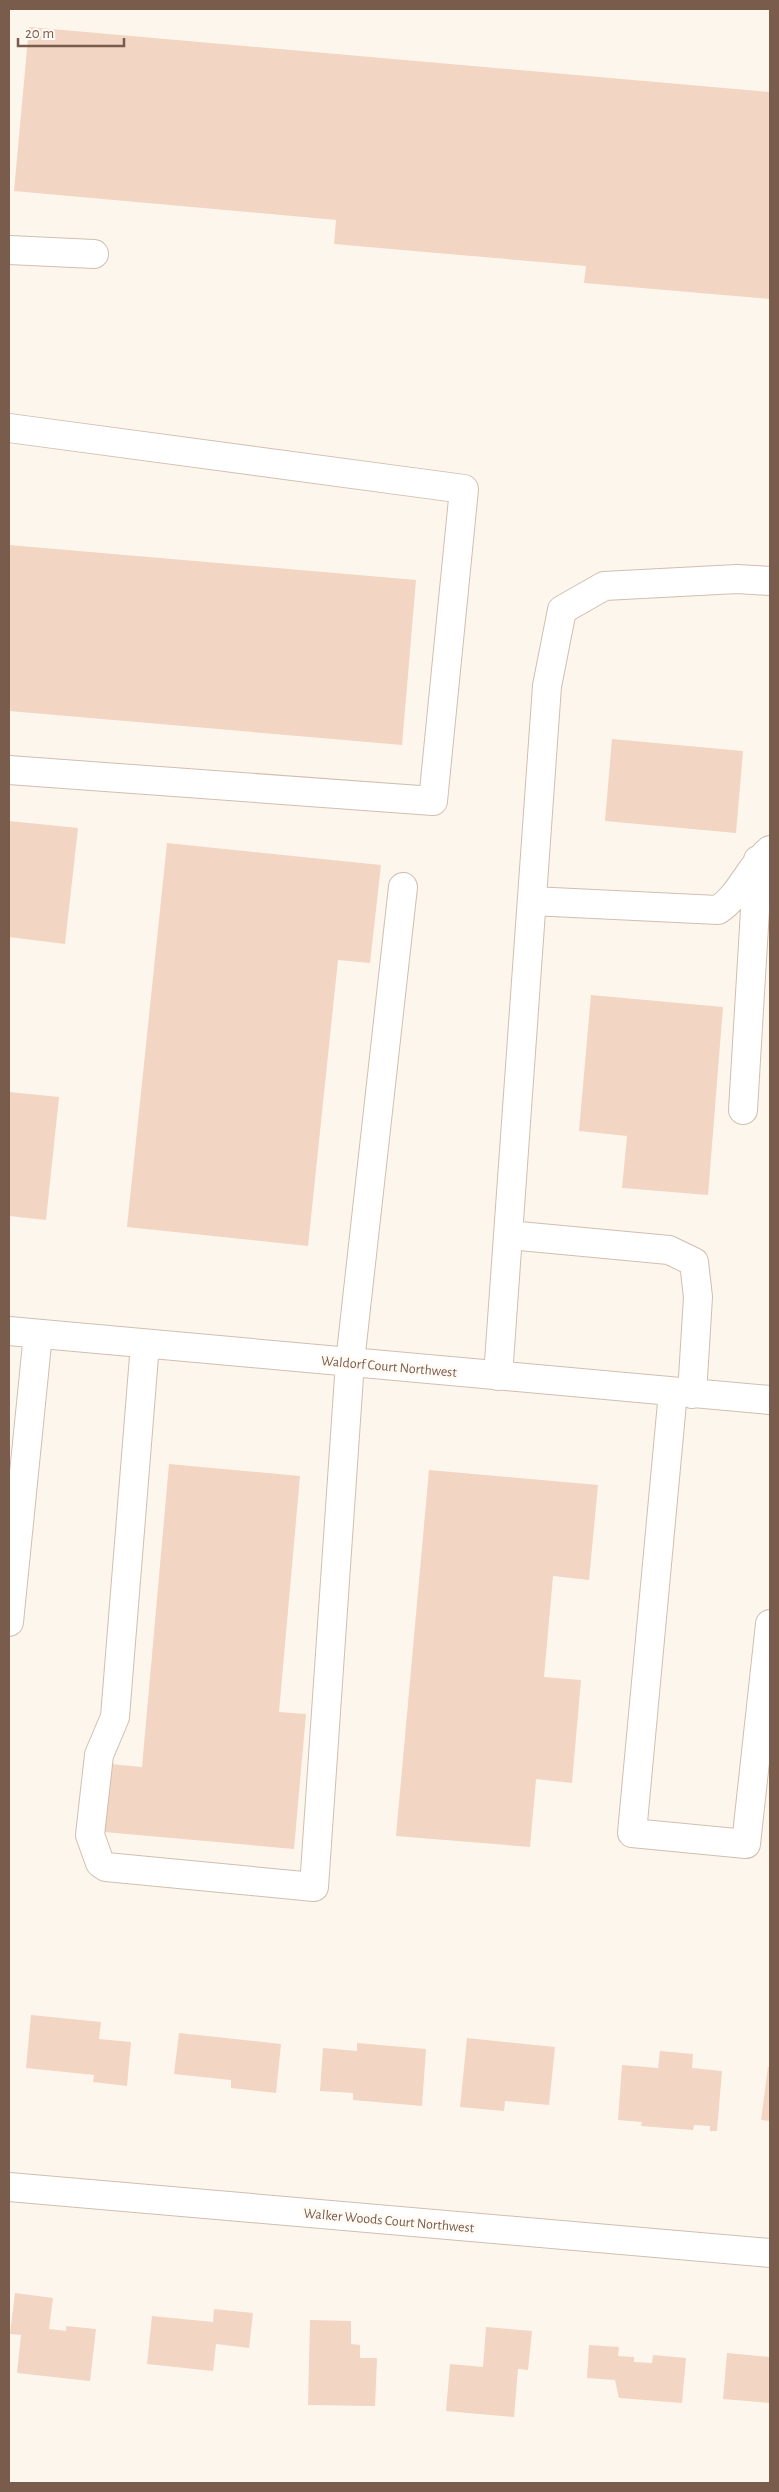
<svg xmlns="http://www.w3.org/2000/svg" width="779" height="2492" font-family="'Alegreya Sans',sans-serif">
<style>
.building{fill:#f3d5c3}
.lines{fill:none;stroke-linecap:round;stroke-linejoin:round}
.minor-casing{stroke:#d1beb0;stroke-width:30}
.minor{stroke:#fff;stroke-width:28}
.labels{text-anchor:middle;stroke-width:5;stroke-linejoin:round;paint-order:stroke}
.street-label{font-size:14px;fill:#7a5c4d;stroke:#fffaf3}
</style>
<rect width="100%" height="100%" fill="#fdf6ec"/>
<!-- building -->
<path class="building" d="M 29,27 L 770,92 L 770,299 L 584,283 L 586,266 L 334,244 L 336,220 L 14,191 Z
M 9,545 L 416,580 L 402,745 L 9,711 Z
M 612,739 L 743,751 L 736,833 L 605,821 Z
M 9,821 L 78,828 L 65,944 L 9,937 Z
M 167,843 L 381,865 L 370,963 L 338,960 L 308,1246 L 127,1227 Z
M 591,995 L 723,1007 L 708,1195 L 622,1188 L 627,1136 L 579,1131 Z
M 9,1092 L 59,1097 L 46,1220 L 9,1216 Z
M 169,1464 L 300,1476 L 279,1712 L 306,1714 L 294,1849 L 104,1832 L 110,1764 L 142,1767 Z
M 429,1470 L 598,1485 L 589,1580 L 553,1576 L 544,1677 L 581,1680 L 572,1783 L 536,1779 L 530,1847 L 396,1836 Z
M 31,2015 L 101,2022 L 99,2039 L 131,2042 L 127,2086 L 93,2082 L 94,2075 L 26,2068 Z
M 179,2033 L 281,2044 L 276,2093 L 231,2088 L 231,2080 L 174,2074 Z
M 467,2038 L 555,2047 L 549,2105 L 505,2101 L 504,2111 L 460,2107 Z
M 357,2043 L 426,2049 L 422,2106 L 353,2100 L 353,2093 L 320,2091 L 323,2048 L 357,2051 Z
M 660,2051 L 693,2054 L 692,2068 L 722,2071 L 717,2131 L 710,2131 L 710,2126 L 694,2125 L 693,2130 L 641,2126 L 642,2122 L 618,2120 L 622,2065 L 658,2068 Z
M 768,2067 L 770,2067 L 770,2121 L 761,2120 Z
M 15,2293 L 53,2298 L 49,2329 L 66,2331 L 66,2326 L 96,2329 L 90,2381 L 17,2373 L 21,2335 L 10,2334 Z
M 214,2309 L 253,2313 L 249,2348 L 216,2344 L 213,2371 L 147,2364 L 152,2316 L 213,2322 Z
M 310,2320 L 351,2321 L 351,2344 L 360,2345 L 360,2358 L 377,2358 L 375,2406 L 308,2405 Z
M 486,2327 L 532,2331 L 528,2370 L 518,2369 L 514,2417 L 446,2411 L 450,2364 L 483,2367 Z
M 589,2345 L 619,2347 L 618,2356 L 634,2357 L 634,2362 L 652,2363 L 653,2355 L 686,2358 L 682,2403 L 619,2398 L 615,2380 L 587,2378 Z
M 727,2353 L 770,2357 L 770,2403 L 723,2399 Z"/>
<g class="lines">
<!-- minor casing -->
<g class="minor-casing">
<path id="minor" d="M 9,250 L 94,254
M 9,428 L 464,489 L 433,801 L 9,770
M 532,901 L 718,910 C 740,896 749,867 770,850
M 743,1110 L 758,860
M 508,1235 L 669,1250 L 694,1262 L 698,1297 L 692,1394
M 9,1331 L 770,1400
M 145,1344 L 115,1717 L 99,1755 L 90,1835 L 100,1863 L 106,1867 L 314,1887 L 350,1362 L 403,887
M 498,1376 L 547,686 L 562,610 L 604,586 L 737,579 L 770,581
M 673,1392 L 632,1833 L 746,1844 L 770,1624
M 9,1622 L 38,1334
M 9,2187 L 770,2253"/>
</g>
<!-- minor -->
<use href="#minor" class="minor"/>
</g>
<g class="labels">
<!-- street labels -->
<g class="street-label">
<text transform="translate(389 1366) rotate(5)" y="5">Waldorf Court Northwest</text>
<text transform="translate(389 2220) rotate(5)" y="5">Walker Woods Court Northwest</text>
</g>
</g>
<!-- border -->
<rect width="779" height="2492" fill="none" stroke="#7a5c4d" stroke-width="20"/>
<!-- scale -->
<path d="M18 38v8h106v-8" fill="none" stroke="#7a5c4d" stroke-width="2.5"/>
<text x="25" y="38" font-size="15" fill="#7a5c4d" stroke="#fffaf3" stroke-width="4" paint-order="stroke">20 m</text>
</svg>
